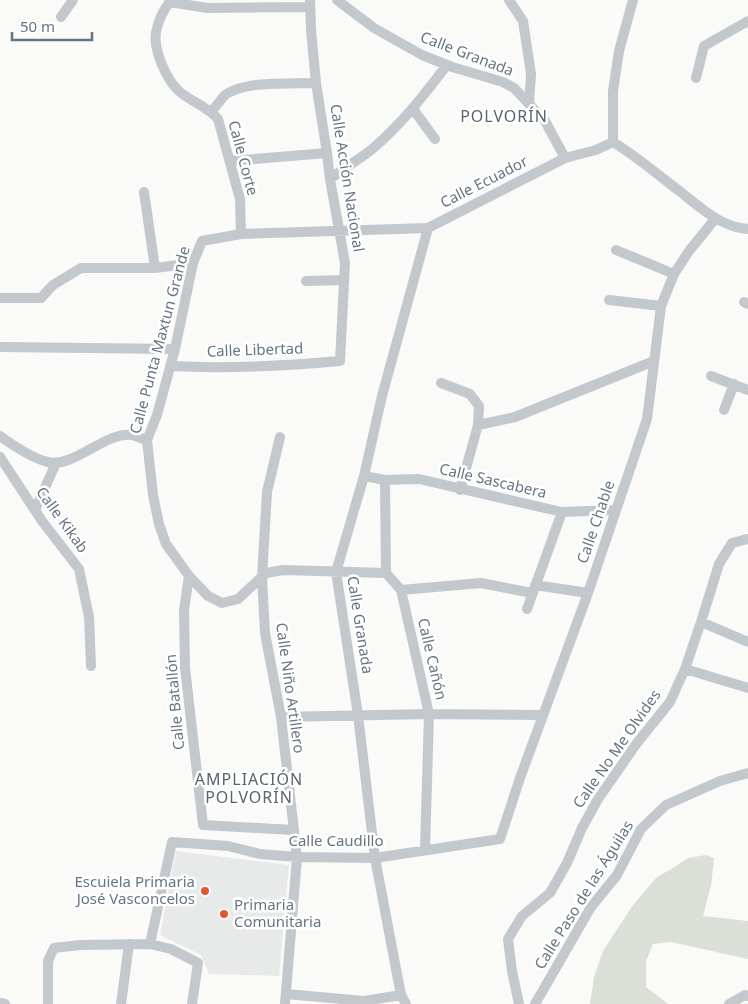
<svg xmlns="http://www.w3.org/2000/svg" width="748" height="1004" font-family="'Noto Sans',sans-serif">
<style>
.built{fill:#e8e9e9}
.green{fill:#dadfd7}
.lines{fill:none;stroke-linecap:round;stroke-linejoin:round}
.minor{stroke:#c3c8cc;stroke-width:10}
.poi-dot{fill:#e4572e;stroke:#fff;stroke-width:2}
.labels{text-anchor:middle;stroke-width:5;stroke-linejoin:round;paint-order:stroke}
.street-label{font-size:15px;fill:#657683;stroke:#fff}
.poi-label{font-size:15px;fill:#657683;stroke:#fff;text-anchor:end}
.neighbourhood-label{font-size:16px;letter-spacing:1px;fill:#57646e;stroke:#fff}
</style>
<rect width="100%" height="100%" fill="#fafaf8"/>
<!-- built -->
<path class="built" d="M 176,851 L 289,865 L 279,976 L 209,974 L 201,955 L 160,935 Z"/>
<!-- green -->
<path class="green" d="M 706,855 L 714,858 L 711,886 L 703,916 L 748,921 L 748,959 L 671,942 L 653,944 L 646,961 L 646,987 L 668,1004 L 590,1004 L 594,977 L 603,951 L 633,905 L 657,877 L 673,868 L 688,858 Z"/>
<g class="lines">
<!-- minor -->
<path class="minor" d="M 171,0 C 165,8 159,19 157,28 C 151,46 166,80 180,92 C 192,102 208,107 218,119 L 240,199 L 241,234
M 337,0 L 374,28 L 422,55 L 452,67 L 503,82 L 514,88 L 545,121 L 565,158
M 509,0 L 523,21 L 531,74 L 529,103
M 169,2 L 208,8 L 309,7
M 61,17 L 73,0
M 696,78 L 704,46 L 748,21
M 413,109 L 435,139
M 212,111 C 216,106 220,101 224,96 C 243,80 292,84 316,83
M 613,142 L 613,91 L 619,51 L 633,0
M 231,161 L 327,153
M 330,179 C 343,169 358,160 371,150 C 401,125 424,95 447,65
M 144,192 L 155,268
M 616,250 L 674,274
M 306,281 L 344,280
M 0,298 L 41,298 L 53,285 L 81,268 L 155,268 L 193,263
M 609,300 L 661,306
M 744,302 L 748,304
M 0,347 L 175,349
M 170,366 C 226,369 284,366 340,361 L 345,263 L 330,179 L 327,153 L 316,83 L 311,30 L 310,0
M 711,376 L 748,390
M 441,383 L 470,394 L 479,406 L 478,425 L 460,490
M 724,410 L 734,384
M 478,425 L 515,417 L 654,361
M 0,436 C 12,445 34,459 48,462 C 74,468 104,432 132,435 C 137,436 142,439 147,440
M 280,437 L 267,492 L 262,577 L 265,633 L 281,717 L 297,857 L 285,1004
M 0,457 L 42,521 L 79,569 L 89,617 L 91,666
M 364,476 L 385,480 L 419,479 L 562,512 L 615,510
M 385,480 L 386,573 L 401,590 L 429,714 L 425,850
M 35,510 L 56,463
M 386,573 L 283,570 L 266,573 L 238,599 L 222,603 L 208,596 L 189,576 L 166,544 L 159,524 L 153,495 L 147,440 L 157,415 L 175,349 L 193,263 L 202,241 L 241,234 L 428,228 L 565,158 L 596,150 L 613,142 C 636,156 657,174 678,190 C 700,207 720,227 748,229
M 189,576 L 184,610 L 185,668 L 203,825 L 293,830
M 535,585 L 588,593
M 401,590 L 481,583 L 532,593
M 527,609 L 562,512
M 701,622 L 748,642
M 685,669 L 748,688
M 281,717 L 429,714 L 543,715
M 150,944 L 172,842 L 228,846 L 260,854 L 297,857 L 375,858 L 500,839 L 520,778 L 588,593 L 647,419 L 661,306 L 674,274 L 689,251 L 715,219
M 286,994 L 364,1001 L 401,995
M 0,1003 L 5,1004
M 48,1004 L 48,961 L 54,948 L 80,945 L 150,944 L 171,949 L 198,963 L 192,1004
M 121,1004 L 129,944
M 406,1004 L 401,995 L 375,858 L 358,715 L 336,572 L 364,476 L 382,396 L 428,228
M 519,1004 L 512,971 L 508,939 L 522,916 L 550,893 L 567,863 L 582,828 L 598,799 L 637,743 L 670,702 L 685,669 L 701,622 L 719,564 L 732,543 L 747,539
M 535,1004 L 591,907 L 617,875 L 641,829 L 666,805 L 720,781 L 748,773
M 729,1004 L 745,995 L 748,996"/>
</g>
<!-- markers -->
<g class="poi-dot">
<circle cx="205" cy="891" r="5"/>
<circle cx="224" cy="914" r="5"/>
</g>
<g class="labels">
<!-- street labels -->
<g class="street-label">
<text transform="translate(467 54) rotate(21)" y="5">Calle Granada</text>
<text transform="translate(243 158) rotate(75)" y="5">Calle Corte</text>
<text transform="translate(347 178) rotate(81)" y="5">Calle Acción Nacional</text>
<text transform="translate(484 182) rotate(-27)" y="5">Calle Ecuador</text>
<text transform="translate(160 340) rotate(-75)" y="5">Calle Punta Maxtun Grande</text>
<text transform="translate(255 350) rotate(-2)" y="5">Calle Libertad</text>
<text transform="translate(493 481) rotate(13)" y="5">Calle Sascabera</text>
<text transform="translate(62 520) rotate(54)" y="5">Calle Kikab</text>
<text transform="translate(596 522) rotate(-71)" y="5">Calle Chable</text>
<text transform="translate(360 625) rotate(81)" y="5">Calle Granada</text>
<text transform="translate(432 659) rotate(77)" y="5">Calle Cañón</text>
<text transform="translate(290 688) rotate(82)" y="5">Calle Niño Artillero</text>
<text transform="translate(175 702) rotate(-95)" y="5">Calle Batallón</text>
<text transform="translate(617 749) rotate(-55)" y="5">Calle No Me Olvides</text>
<text x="336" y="846">Calle Caudillo</text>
<text transform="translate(584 895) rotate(-58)" y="5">Calle Paso de las Águilas</text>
</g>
<!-- poi labels -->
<g class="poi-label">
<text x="195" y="887">Escuiela Primaria<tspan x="195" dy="17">José Vasconcelos</tspan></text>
<text x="234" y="910" text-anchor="start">Primaria<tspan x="234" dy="17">Comunitaria</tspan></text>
</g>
<!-- neighbourhood labels -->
<g class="neighbourhood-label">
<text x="504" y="122">POLVORÍN</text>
<text x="249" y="785">AMPLIACIÓN<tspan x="249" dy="18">POLVORÍN</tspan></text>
</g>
</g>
<!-- scale -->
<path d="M12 32v8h80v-8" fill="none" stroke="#657683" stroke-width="2.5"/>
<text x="20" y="32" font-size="15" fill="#657683" stroke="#ffffff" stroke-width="4" paint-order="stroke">50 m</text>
</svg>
